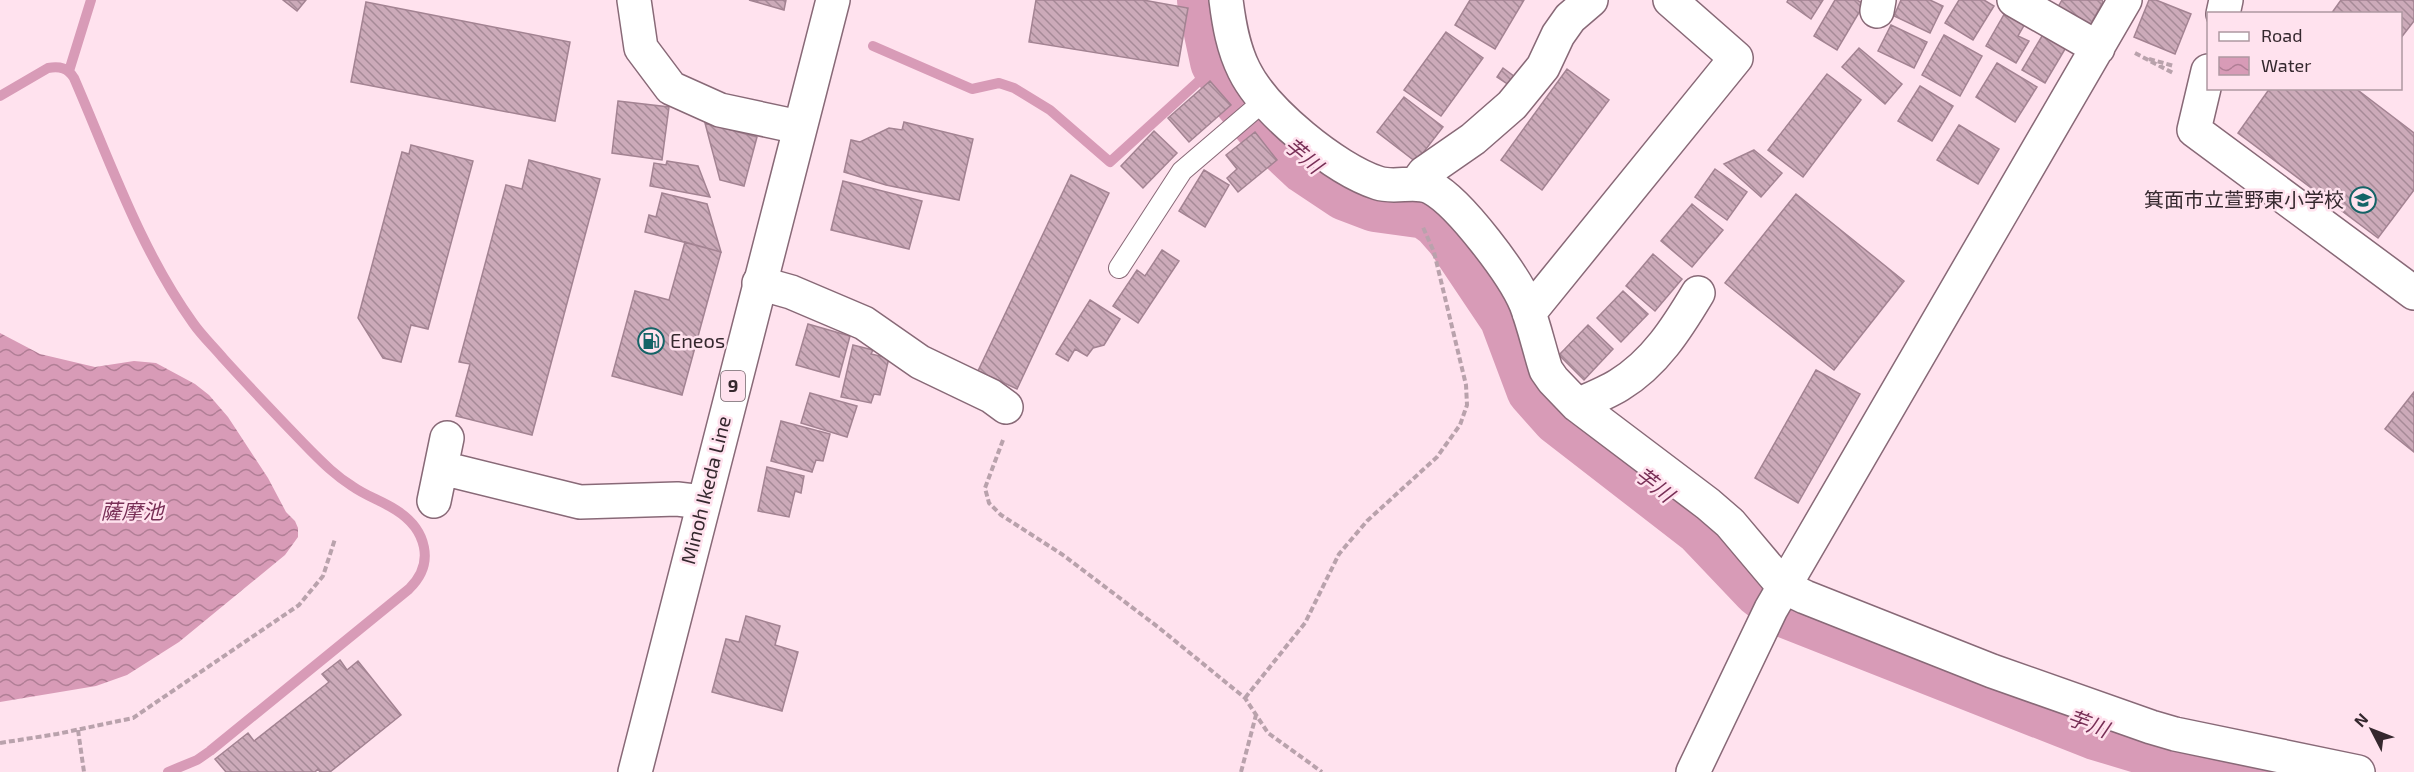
<svg xmlns="http://www.w3.org/2000/svg" width="2414" height="772" font-family="'Exo 2','Noto Sans JP',sans-serif">
<style>
.water{fill:url(#water-waves)}
.lines{fill:none;stroke-linecap:round;stroke-linejoin:round}
.stream{stroke:#d89bb7;stroke-width:10}
.river{stroke:#d89bb7;stroke-width:62}
.building{fill:url(#building-back-hatch);stroke:#a38392;stroke-width:1.5}
.service-casing{stroke:#886977;stroke-width:22}
.minor-casing{stroke:#886977;stroke-width:36}
.tertiary-casing{stroke:#886977;stroke-width:36}
.primary-casing{stroke:#886977;stroke-width:36}
.path{stroke:#b9a2ac;stroke-width:4;stroke-dasharray:6 3;stroke-linecap:butt}
.service{stroke:#fff;stroke-width:20}
.minor{stroke:#fff;stroke-width:33}
.tertiary{stroke:#fff;stroke-width:33}
.primary{stroke:#fff;stroke-width:33}
.labels{text-anchor:middle;stroke-width:5;stroke-linejoin:round;paint-order:stroke}
.shield{fill:#ffe2ee;stroke:#726068;stroke-width:1.5}
.shield-label{font-size:18px;font-weight:bold;fill:#35282e}
.poi-label{font-size:20px;fill:#35282e;stroke:#ffe2ee;text-anchor:end}
.street-label{font-size:20px;fill:#35282e;stroke:#ffe2ee}
.water-label{font-size:21px;font-style:italic;fill:#782f56;stroke:#ffe2ee}
</style>
<defs>
<pattern id="water-waves" width="16" height="10" patternUnits="userSpaceOnUse" patternTransform="scale(1.5)"><rect width="16" height="10" fill="#d89bb7"/><path d="M0 5q4-4 8 0t8 0" fill="none" stroke="#b07e95"/></pattern>
<pattern id="building-back-hatch" width="6" height="6" patternUnits="userSpaceOnUse" patternTransform="scale(1.5)"><rect width="6" height="6" fill="#ccaab9"/><path d="M-1 5l2 2M0 0l6 6M5-1l2 2" fill="none" stroke="#a68a97"/></pattern>
</defs>
<rect width="100%" height="100%" fill="#ffe2ee"/>
<!-- water -->
<path class="water" d="M 0,333 L 40,354 L 95,367 L 134,361 L 156,363 L 195,384 L 209,395 L 228,417 L 268,478 L 286,512 L 295,521 L 298,528 L 298,537 L 285,555 L 179,642 L 127,675 L 96,686 L 0,702 Z"/>
<g class="lines">
<!-- stream -->
<path class="stream" d="M 873,46 L 972,89 L 999,83 L 1014,88 L 1050,110 L 1110,162 L 1221,61
M 69,71 L 91,0
M 0,96 L 48,68 C 60,66 68,68 74,78 C 110,161 140,249 193,323 C 202,336 213,346 223,358 C 252,390 281,420 311,451 C 324,464 336,476 352,486 C 366,496 382,501 396,510 C 426,529 436,563 409,589 L 210,751 L 197,760 L 168,772"/>
<!-- river -->
<path class="river" d="M 1208,0 L 1221,61 L 1238,91 L 1265,124 L 1308,164 L 1347,190 L 1376,201 L 1427,208 L 1441,218 L 1455,234 L 1510,316 L 1537,388 L 1561,415 L 1703,525 L 1761,586 L 1789,608 L 2096,729 L 2169,751 L 2271,772"/>
</g>
<!-- building -->
<path class="building" d="M 283,0 L 306,0 L 297,11 Z
M 749,0 L 786,0 L 784,10 Z
M 1036,0 L 1143,0 L 1188,8 L 1178,66 L 1029,42 Z
M 1470,0 L 1524,0 L 1495,49 L 1455,25 Z
M 1788,0 L 1823,0 L 1811,19 L 1787,2 Z
M 1835,0 L 1857,0 L 1864,4 L 1837,50 L 1814,36 Z
M 1901,0 L 1930,0 L 1943,6 L 1930,33 L 1894,16 Z
M 1959,0 L 1984,0 L 1994,6 L 1973,40 L 1945,23 Z
M 2062,0 L 2102,0 L 2103,2 L 2089,27 L 2058,7 Z
M 2149,0 L 2156,0 L 2191,14 L 2175,54 L 2134,37 Z
M 2341,0 L 2414,0 L 2414,21 L 2400,39 L 2400,14 L 2331,14 Z
M 366,2 L 570,42 L 555,121 L 351,82 Z
M 2006,11 L 2026,22 L 2018,36 L 2029,41 L 2016,63 L 1986,46 Z
M 1891,25 L 1927,42 L 1914,68 L 1878,51 Z
M 2045,31 L 2068,44 L 2045,83 L 2022,70 Z
M 1446,32 L 1483,58 L 1441,116 L 1404,90 Z
M 1944,35 L 1982,56 L 1960,96 L 1922,75 Z
M 1859,48 L 1902,84 L 1885,104 L 1842,67 Z
M 1997,63 L 2037,87 L 2015,122 L 1976,97 Z
M 1503,68 L 1515,77 L 1509,85 L 1497,77 Z
M 1567,69 L 1609,100 L 1542,190 L 1501,160 Z
M 1827,74 L 1861,100 L 1803,177 L 1768,150 Z
M 1210,81 L 1231,105 L 1189,142 L 1168,118 Z
M 1920,86 L 1953,106 L 1932,141 L 1898,121 Z
M 2270,88 L 2355,88 L 2414,133 L 2414,190 L 2378,238 L 2238,133 Z
M 1404,97 L 1443,127 L 1416,162 L 1377,132 Z
M 618,101 L 669,107 L 662,160 L 612,153 Z
M 904,122 L 973,139 L 959,200 L 886,185 L 844,172 L 851,140 L 860,142 L 889,128 L 902,130 Z
M 705,123 L 757,137 L 744,186 L 720,180 Z
M 1959,125 L 1999,149 L 1978,184 L 1937,160 Z
M 1154,131 L 1177,153 L 1143,188 L 1121,166 Z
M 1255,132 L 1277,160 L 1238,192 L 1227,178 L 1237,169 L 1226,155 Z
M 411,145 L 473,161 L 428,329 L 411,325 L 401,362 L 383,358 L 358,318 L 402,152 L 409,154 Z
M 1754,150 L 1782,173 L 1761,197 L 1724,164 Z
M 529,160 L 600,179 L 532,435 L 456,416 L 470,364 L 459,362 L 506,185 L 522,189 Z
M 667,161 L 698,166 L 710,197 L 650,186 L 654,163 L 666,165 Z
M 1715,169 L 1747,192 L 1727,220 L 1695,197 Z
M 1204,170 L 1229,185 L 1205,227 L 1179,211 Z
M 1071,175 L 1109,193 L 1017,389 L 978,371 Z
M 843,181 L 922,201 L 909,249 L 831,230 Z
M 662,193 L 707,204 L 721,252 L 645,232 L 649,215 L 656,217 Z
M 1796,194 L 1904,281 L 1834,370 L 1725,283 Z
M 1692,204 L 1723,230 L 1692,267 L 1661,241 Z
M 685,242 L 721,252 L 682,395 L 612,376 L 635,291 L 669,300 Z
M 1162,250 L 1179,261 L 1138,323 L 1113,306 L 1137,270 L 1145,276 Z
M 1653,254 L 1682,279 L 1655,311 L 1626,286 Z
M 1623,291 L 1648,314 L 1621,342 L 1597,318 Z
M 1090,300 L 1120,319 L 1104,345 L 1093,348 L 1087,356 L 1075,349 L 1068,361 L 1056,354 Z
M 808,324 L 850,336 L 839,377 L 796,365 Z
M 1588,325 L 1613,349 L 1584,380 L 1559,355 Z
M 853,345 L 873,350 L 871,354 L 889,358 L 880,395 L 874,394 L 871,403 L 841,397 Z
M 1816,370 L 1860,394 L 1798,503 L 1755,478 Z
M 2414,392 L 2414,452 L 2385,429 Z
M 810,393 L 857,406 L 847,437 L 801,423 Z
M 781,421 L 830,434 L 823,461 L 816,460 L 812,472 L 771,461 Z
M 767,467 L 804,476 L 801,493 L 795,491 L 789,517 L 758,511 Z
M 746,616 L 780,626 L 775,645 L 798,652 L 782,711 L 712,692 L 726,639 L 739,642 Z
M 340,660 L 347,670 L 358,661 L 401,715 L 330,772 L 320,772 L 318,769 L 315,772 L 226,772 L 215,759 L 248,733 L 254,741 L 329,682 L 322,674 Z"/>
<g class="lines">
<!-- service casing -->
<g class="service-casing">
<path id="service" d="M 1119,268 L 1182,171 L 1265,100"/>
</g>
<!-- minor casing -->
<g class="minor-casing">
<path id="minor" d="M 1226,0 C 1229,24 1233,48 1244,70 C 1264,111 1335,169 1378,183 C 1396,189 1416,179 1432,188 C 1460,203 1514,275 1526,304 C 1534,325 1539,348 1546,370 L 1553,380 L 1577,405 L 1708,504 L 1730,523 L 1784,587 L 1805,597 L 1992,671 L 2151,727 L 2175,734 L 2358,772
M 2014,0 L 2098,48
M 1877,11 L 1879,0
M 2223,14 L 2226,0
M 2208,71 L 2194,130 L 2414,293
M 1416,184 L 1424,173 L 1473,139 L 1512,105 L 1543,67 L 1558,35 L 1570,18 L 1591,0
M 759,283 L 791,292 L 864,323 L 920,362 L 991,396 L 1006,407
M 1529,313 L 1736,58 L 1670,0
M 1577,405 C 1591,399 1606,393 1619,385 C 1655,363 1677,328 1698,293
M 442,468 L 580,502 L 677,499 L 703,502
M 434,501 L 447,438
M 1693,772 L 1771,609 L 2125,0"/>
</g>
<!-- tertiary casing -->
<g class="tertiary-casing">
<path id="tertiary" d="M 634,0 L 641,48 L 671,88 L 720,110 L 799,127"/>
</g>
<!-- primary casing -->
<g class="primary-casing">
<path id="primary" d="M 635,772 L 833,0"/>
</g>
<!-- path -->
<path class="path" d="M 2135,53 L 2173,73
M 2149,59 L 2174,66
M 1003,440 L 985,488 L 989,503 L 1001,515 L 1063,555 L 1158,627 L 1245,698 L 1268,733 L 1322,772
M 1245,698 L 1305,623 L 1339,554 L 1367,521 L 1437,457 L 1460,425 L 1467,405 L 1466,385 L 1434,252 L 1422,225
M 78,730 L 84,772
M 0,743 L 57,734 L 133,718 L 299,605 L 323,576 L 335,539
M 1241,772 L 1256,715"/>
<!-- service -->
<use href="#service" class="service"/>
<!-- minor -->
<use href="#minor" class="minor"/>
<!-- tertiary -->
<use href="#tertiary" class="tertiary"/>
<!-- primary -->
<use href="#primary" class="primary"/>
</g>
<!-- icons -->
<defs>
<g id="school-ring" transform="scale(1.35)"><circle r="9.5" fill="#ffe2ee" stroke="#146467" stroke-width="1.5"/><path d="M0-5L7-2L0 1L-7-2ZM-4 1L0 2.5L4 1V4Q0 6-4 4Z" fill="#146467"/></g>
<g id="fuel-ring" transform="scale(1.35)"><circle r="9.5" fill="#ffe2ee" stroke="#146467" stroke-width="1.5"/><path d="M-5.5-6h7V0h2V4h1.3V-2.5L3-4.5l.8-.8L6-3V5H2.5V1h-1V6h-7ZM-4.2-4.7v3.2H.2V-4.7Z" fill="#146467"/></g>
</defs>
<g fill-rule="evenodd">
<use href="#school-ring" x="2363" y="200"/>
<use href="#fuel-ring" x="651" y="341"/>
</g>
<g class="labels">
<!-- shield labels -->
<rect class="shield" x="721" y="371" width="24" height="30" rx="4.5"/>
<g class="shield-label">
<text x="733" y="392">9</text>
</g>
<!-- poi labels -->
<g class="poi-label">
<text x="2344" y="207">箕面市立萱野東小学校</text>
<text x="670" y="348" text-anchor="start">Eneos</text>
</g>
<!-- street labels -->
<g class="street-label">
<text transform="translate(706 490) rotate(-76)" y="7">Minoh Ikeda Line</text>
</g>
<!-- water labels -->
<g class="water-label">
<text transform="translate(1303 156) rotate(40)" y="7">芋川</text>
<text transform="translate(1654 485) rotate(38)" y="7">芋川</text>
<text x="132" y="519">薩摩池</text>
<text transform="translate(2088 724) rotate(20)" y="7">芋川</text>
</g>
</g>
<!-- legend -->
<rect x="2207" y="12" width="195" height="78" fill="#ffe2ee" stroke="#ae98a1" stroke-width="1.5"/>
<rect x="2219" y="32" width="30" height="9" fill="#ffffff" stroke="#ae98a1" stroke-width="1.5"/>
<text x="2261" y="42" font-size="18" fill="#35282e">Road</text>
<rect x="2219" y="57" width="30" height="18" fill="url(#water-waves)" stroke="#ae98a1" stroke-width="1.5"/>
<text x="2261" y="72" font-size="18" fill="#35282e">Water</text>
<!-- north arrow -->
<g transform="translate(2372 730) rotate(312)" stroke="#ffe2ee" stroke-width="4.5" paint-order="stroke">
<path d="M0-4.5L10 22L0 15L-10 22Z" fill="#35282e"/>
<text y="-9" font-size="16" font-weight="bold" text-anchor="middle" fill="#35282e">N</text>
</g>
</svg>
